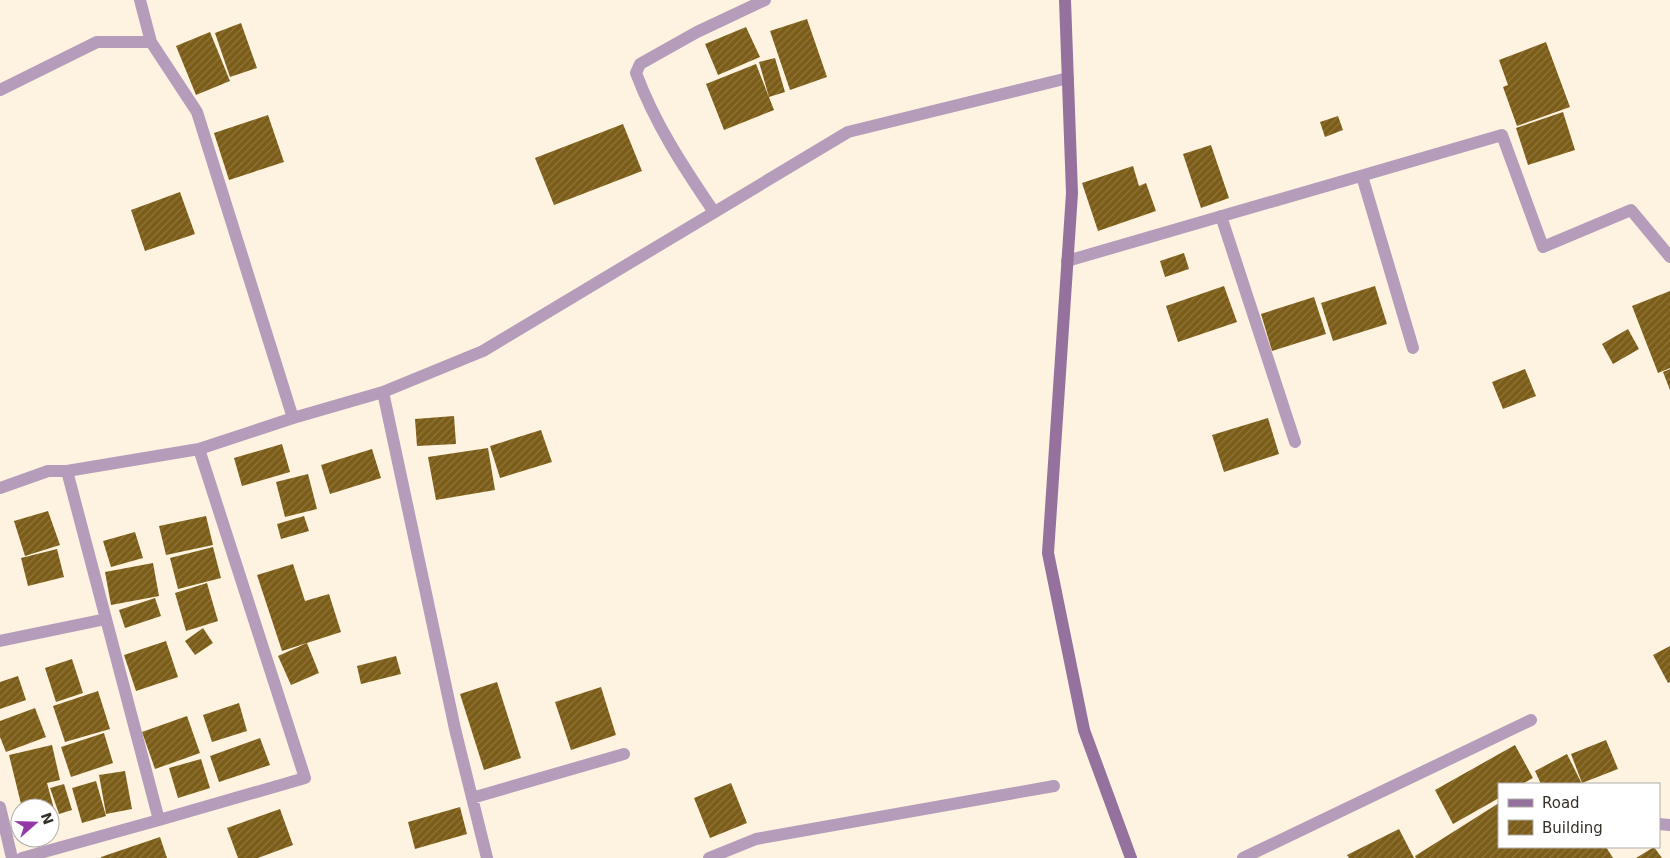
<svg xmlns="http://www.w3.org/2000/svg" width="1670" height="858" font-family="'DejaVu Sans',sans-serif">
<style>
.building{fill:url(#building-hatch)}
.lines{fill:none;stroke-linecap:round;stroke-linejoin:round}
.street{stroke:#b59cbb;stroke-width:12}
.secondary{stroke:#95719e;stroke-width:12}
</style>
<defs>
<pattern id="building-hatch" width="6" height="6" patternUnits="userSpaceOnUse" patternTransform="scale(1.25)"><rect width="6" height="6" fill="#7c5d17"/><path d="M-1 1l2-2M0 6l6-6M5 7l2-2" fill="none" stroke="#8e7641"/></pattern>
</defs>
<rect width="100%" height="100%" fill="#fef3e0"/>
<!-- building -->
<path class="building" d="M 807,19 L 827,77 L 790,90 L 770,31 Z
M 241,23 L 257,68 L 230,77 L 215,33 Z
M 746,27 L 760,57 L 718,75 L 705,44 Z
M 210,32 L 230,81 L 196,95 L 176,46 Z
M 1546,42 L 1570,107 L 1517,126 L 1503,87 L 1508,85 L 1499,60 Z
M 775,58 L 785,92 L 769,97 L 759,62 Z
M 756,64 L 774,110 L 724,130 L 706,84 Z
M 1563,112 L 1575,150 L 1528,165 L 1516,128 Z
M 268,115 L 284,162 L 229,180 L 214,133 Z
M 1338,116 L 1343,130 L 1325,137 L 1320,122 Z
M 623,124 L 642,171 L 554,205 L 535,158 Z
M 1211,145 L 1229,198 L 1201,208 L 1183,154 Z
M 1133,166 L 1139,186 L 1146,183 L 1156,211 L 1098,231 L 1082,183 Z
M 180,192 L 195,234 L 145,251 L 131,210 Z
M 1184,253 L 1189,269 L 1165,277 L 1160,261 Z
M 1224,286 L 1237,322 L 1178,342 L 1166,306 Z
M 1375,286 L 1387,324 L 1333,341 L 1321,303 Z
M 1670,291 L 1670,368 L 1658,373 L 1632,306 Z
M 1314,297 L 1326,334 L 1272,351 L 1261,314 Z
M 1628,329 L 1639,349 L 1613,364 L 1602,344 Z
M 1525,369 L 1536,396 L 1503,409 L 1492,382 Z
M 1670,369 L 1670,390 L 1663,372 Z
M 454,416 L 456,444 L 417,446 L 415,419 Z
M 1268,418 L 1279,454 L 1224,472 L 1212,435 Z
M 541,430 L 552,462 L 500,478 L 490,446 Z
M 282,444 L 290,472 L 242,486 L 234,458 Z
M 488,448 L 495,490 L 436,500 L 428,457 Z
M 372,449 L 381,478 L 330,494 L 321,465 Z
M 308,474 L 317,509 L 285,517 L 276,482 Z
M 48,511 L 60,545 L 25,556 L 14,521 Z
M 206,516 L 213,545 L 166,555 L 159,526 Z
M 304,516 L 309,531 L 281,539 L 277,524 Z
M 135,532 L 143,558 L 111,567 L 103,541 Z
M 213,547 L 221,578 L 178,589 L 170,558 Z
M 57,549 L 64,577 L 28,586 L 21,558 Z
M 153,563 L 159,596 L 111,605 L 105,572 Z
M 293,564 L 305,601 L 329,594 L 341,632 L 282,651 L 257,575 Z
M 207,583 L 218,621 L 186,631 L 175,593 Z
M 155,598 L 161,616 L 125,628 L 119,610 Z
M 203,628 L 213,643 L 195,655 L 185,641 Z
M 166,641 L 178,677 L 136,691 L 124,655 Z
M 307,643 L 319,673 L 291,685 L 278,656 Z
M 1670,646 L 1670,682 L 1668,683 L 1653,655 Z
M 396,656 L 401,674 L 361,684 L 357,666 Z
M 72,659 L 83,693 L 56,702 L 45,668 Z
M 18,676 L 26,700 L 0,709 L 0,682 Z
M 497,682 L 521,758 L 484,770 L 460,694 Z
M 601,687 L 616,735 L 571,750 L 555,702 Z
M 98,691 L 110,729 L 65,742 L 53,706 Z
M 239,703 L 247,731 L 212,742 L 203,715 Z
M 35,708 L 46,737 L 6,752 L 0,737 L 0,721 Z
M 187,716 L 200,753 L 155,769 L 142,732 Z
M 104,733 L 113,763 L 71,777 L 61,747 Z
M 260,738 L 270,765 L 219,782 L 210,756 Z
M 1606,740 L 1618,769 L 1582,783 L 1571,754 Z
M 52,745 L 60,780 L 47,783 L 57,820 L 50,822 L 50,808 L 22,808 L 9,755 Z
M 1515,745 L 1533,778 L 1522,784 L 1499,784 L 1499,798 L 1453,824 L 1435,790 Z
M 1567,754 L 1582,784 L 1541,784 L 1535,771 Z
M 201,759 L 210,788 L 178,798 L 169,768 Z
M 125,771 L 132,809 L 106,814 L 99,775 Z
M 96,781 L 106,816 L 82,823 L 72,788 Z
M 731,783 L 747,823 L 710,838 L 694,798 Z
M 64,784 L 72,810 L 59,814 L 50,788 Z
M 1499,803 L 1499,847 L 1606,847 L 1613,858 L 1416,858 L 1415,856 Z
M 460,807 L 467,834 L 415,849 L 408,822 Z
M 280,809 L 293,845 L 258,858 L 238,858 L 227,828 Z
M 1399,829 L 1414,858 L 1349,858 L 1347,855 Z
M 160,837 L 167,858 L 101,858 L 101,857 Z
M 1654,847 L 1662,858 L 1636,858 Z"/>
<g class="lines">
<!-- street -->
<path class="street" d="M 140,0 L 151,42
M 0,90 L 97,42 L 151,42 L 197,112 L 293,418
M 1362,176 L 1413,348
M 714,212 C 684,168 655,124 636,73 L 640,64 L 697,32 L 765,0
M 1221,216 L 1295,442
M 1067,261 L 1502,135 L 1543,247 L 1631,210 L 1670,257
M 383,392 L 455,729 L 487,858
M 67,471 L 159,820
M 0,488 L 48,471 L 67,471 L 199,449 L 293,418 L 383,392 L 483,351 L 848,132 L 1068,78
M 0,641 L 106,619
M 472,798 L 624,754
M 0,807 L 12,858
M 1659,824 L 1670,825
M 22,858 L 159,820 L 305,778 L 199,449
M 709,858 L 756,839 L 1054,786
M 1243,858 L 1531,720"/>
<!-- secondary -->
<path class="secondary" d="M 1065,0 L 1072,193 L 1048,553 L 1084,730 L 1131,858"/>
</g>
<!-- legend -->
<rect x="1498" y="783" width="162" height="65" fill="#ffffff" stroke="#afada9"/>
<rect x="1508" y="799" width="25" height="8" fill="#95719e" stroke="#afada9"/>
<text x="1542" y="808" font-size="15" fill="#363128">Road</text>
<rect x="1508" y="820" width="25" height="15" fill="url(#building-hatch)" stroke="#afada9"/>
<text x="1542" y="833" font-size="15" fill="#363128">Building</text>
<!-- north arrow -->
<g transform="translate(35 823) rotate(70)"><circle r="24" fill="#ffffff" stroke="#afada9"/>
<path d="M0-4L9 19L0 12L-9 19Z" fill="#923aa6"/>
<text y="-8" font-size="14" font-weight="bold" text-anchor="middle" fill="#363128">N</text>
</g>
</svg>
